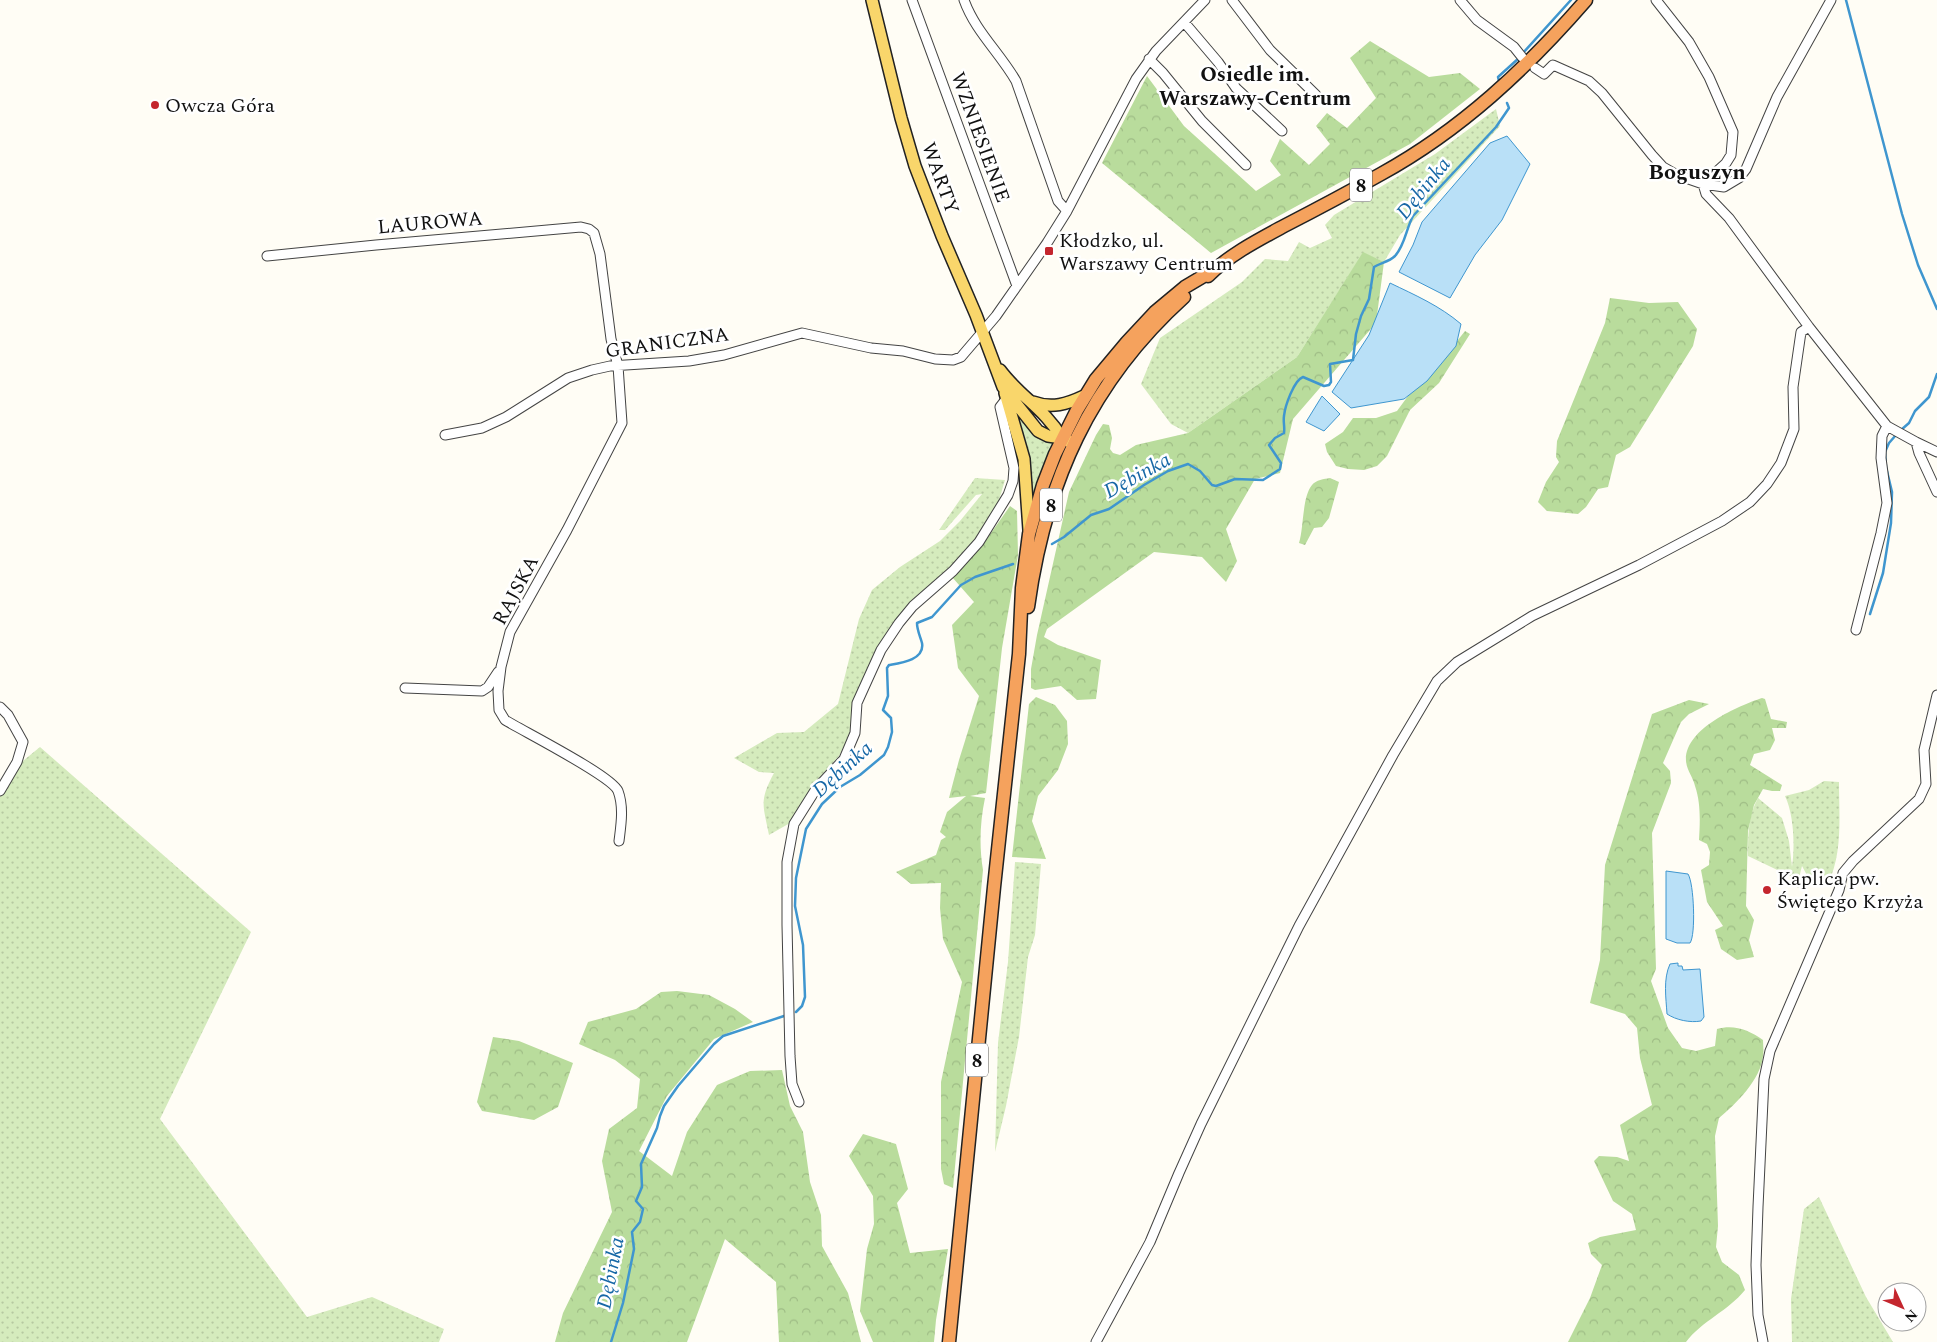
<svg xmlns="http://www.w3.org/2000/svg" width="1937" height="1342" font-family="Spectral,serif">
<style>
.green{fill:url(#green-dots)}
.forest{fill:url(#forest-crowns)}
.water{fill:#b9e0f7;stroke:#3f96cf}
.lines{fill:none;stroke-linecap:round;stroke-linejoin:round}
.stream{stroke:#3f96cf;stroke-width:2.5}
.minor-casing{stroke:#444;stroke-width:11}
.major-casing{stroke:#222;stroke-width:14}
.highway-casing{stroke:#222;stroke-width:15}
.minor{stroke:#fff;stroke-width:9}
.major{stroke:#f9d66b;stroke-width:11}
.highway{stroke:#f5a25d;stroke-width:12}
.poi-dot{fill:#c4262e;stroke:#fff;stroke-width:2}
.labels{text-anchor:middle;stroke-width:5;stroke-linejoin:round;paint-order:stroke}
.shield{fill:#fff;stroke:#585858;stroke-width:1}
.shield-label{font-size:19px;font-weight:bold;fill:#111}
.poi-label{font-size:20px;fill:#111;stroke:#fff;text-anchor:start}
.street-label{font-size:20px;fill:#111;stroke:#fff}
.neighbourhood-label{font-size:21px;font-weight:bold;fill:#111;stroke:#fff}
.water-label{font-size:21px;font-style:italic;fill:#1768a6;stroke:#fff}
.quarter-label{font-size:22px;font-weight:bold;fill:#111;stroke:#fff}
</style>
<defs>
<pattern id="green-dots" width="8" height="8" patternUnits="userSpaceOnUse" patternTransform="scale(1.25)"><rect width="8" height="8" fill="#d5ebbd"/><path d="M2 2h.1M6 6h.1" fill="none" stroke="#b6c8a1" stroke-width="1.8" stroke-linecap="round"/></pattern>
<pattern id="forest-crowns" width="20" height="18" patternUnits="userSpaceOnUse" patternTransform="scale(1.25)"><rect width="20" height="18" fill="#b9dc9c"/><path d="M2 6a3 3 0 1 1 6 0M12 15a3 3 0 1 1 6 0" fill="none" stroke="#9ebc85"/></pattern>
</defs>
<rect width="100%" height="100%" fill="#fffdf5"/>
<!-- green -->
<path class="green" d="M 1496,109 L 1500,126 L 1400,235 L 1384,262 L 1363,253 L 1297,357 L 1188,433 L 1171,424 L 1141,384 L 1160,338 L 1242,282 L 1265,259 L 1288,261 L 1299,242 L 1310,248 L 1332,238 L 1325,225 L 1334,215 L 1435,154 Z
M 1010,399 L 1055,442 L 1030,515 Z
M 975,478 L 1005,480 L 996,510 L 976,539 L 950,569 L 910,605 L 895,621 L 876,649 L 854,702 L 850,734 L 839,756 L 812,786 L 790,823 L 769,835 C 763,805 759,801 774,773 L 759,772 L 734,758 L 777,733 L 804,732 L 838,704 L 859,619 L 872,590 L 900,567 L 940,541 L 960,521 L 982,494 L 976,495 L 945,530 L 939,530 Z
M 40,747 L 251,932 L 160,1119 L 307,1317 L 372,1297 L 444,1329 L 439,1342 L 0,1342 L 0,797 L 18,765 Z
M 1824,781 L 1839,782 C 1839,814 1843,854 1828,883 L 1817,883 L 1809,879 L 1802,866 L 1800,874 L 1801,885 L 1798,888 L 1790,876 L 1748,856 C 1748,836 1748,816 1758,798 L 1782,818 L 1789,841 L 1792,867 C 1795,846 1794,815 1785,796 L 1809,790 Z
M 1015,862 L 1041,864 L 1035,935 L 1028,957 L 1019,1037 L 1006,1106 L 995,1152 L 998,1043 L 1008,962 Z
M 1819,1197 L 1866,1297 L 1893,1342 L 1792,1342 L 1791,1299 L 1804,1209 Z"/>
<!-- forest -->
<path class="forest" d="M 1370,41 L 1429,77 L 1460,73 L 1480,89 L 1410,144 L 1211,253 L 1102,163 L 1147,76 L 1184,126 L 1256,191 L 1281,175 L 1270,161 L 1280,139 L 1309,165 L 1330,144 L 1316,126 L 1327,113 L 1347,128 L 1376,98 L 1350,58 Z
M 1363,252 L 1384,262 L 1376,323 L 1293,419 L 1280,473 L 1255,479 L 1226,529 L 1237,561 L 1226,582 L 1202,557 L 1154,552 L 1047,629 L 1044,637 L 1058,645 L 1101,660 L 1096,699 L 1077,700 L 1061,686 L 1035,690 L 1031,688 L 1031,669 L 1037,635 L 1069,492 L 1096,435 L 1103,424 L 1109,425 L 1112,438 L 1110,449 L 1113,453 L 1120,455 L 1136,445 L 1188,433 L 1297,357 Z
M 1610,298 L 1649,303 L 1678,302 L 1697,329 L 1693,346 L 1630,447 L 1616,455 L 1608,487 L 1598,489 L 1586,507 L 1578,514 L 1547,511 L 1538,502 L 1546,482 L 1559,462 L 1556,457 L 1557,441 L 1605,323 Z
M 1465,331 L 1470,334 L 1439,383 L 1410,410 L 1387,456 L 1377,466 L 1364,470 L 1348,469 L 1336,466 L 1327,452 L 1325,444 L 1343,432 L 1353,418 L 1376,418 L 1397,411 L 1408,396 L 1439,364 Z
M 1330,478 L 1339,482 L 1329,518 L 1322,527 L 1314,528 L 1305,545 L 1299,543 C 1304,527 1302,497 1312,485 C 1316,480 1324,479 1330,478 Z
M 1010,506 L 1017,511 L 1018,555 L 1002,648 L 986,793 L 970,796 L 985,798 C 980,822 979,846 983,870 L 953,1188 L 944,1184 L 941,1169 L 941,1082 L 962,982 L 943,939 L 940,908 L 941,883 L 911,884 L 896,872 L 936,855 L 941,840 L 946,837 L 940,832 L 947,812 L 966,796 L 949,798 L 959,760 L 979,696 L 958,668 L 952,625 L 974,602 L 952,577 L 984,543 Z
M 1036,697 L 1055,705 L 1067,721 L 1068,744 L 1058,770 L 1038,796 L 1032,821 L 1046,859 L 1012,857 L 1029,704 Z
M 1762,698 L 1765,699 L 1771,719 L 1787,722 L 1786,728 L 1772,728 L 1775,740 L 1770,750 L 1754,754 L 1750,765 L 1782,785 L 1780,791 L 1772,791 L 1763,789 L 1754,805 L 1748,831 L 1746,906 L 1754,920 L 1749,940 L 1754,957 L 1737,960 L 1721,949 L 1715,930 L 1723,926 L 1707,902 L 1701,870 L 1709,865 L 1710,852 L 1707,844 L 1699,840 C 1700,823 1701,803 1695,786 C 1693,777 1687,771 1686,761 C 1684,729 1738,706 1762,698 Z
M 1689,700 L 1709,704 L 1689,714 L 1681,722 L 1663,763 L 1670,771 L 1671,783 L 1652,833 L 1656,969 L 1651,981 L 1668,1028 L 1682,1048 L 1696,1051 L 1715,1046 L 1717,1029 C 1734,1024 1749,1030 1763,1040 C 1763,1045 1764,1051 1763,1056 C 1761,1079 1736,1104 1719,1118 L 1715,1136 L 1718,1226 L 1716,1247 L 1722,1262 L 1739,1275 L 1745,1290 C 1728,1311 1702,1321 1686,1342 L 1568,1342 L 1590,1298 L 1602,1265 L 1591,1254 L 1588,1243 L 1600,1237 L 1636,1230 L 1632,1214 L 1613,1201 L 1594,1161 L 1599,1156 L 1617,1157 L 1629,1161 L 1620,1125 L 1652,1105 L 1640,1058 L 1637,1028 L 1625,1014 L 1590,1003 L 1600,960 L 1605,865 L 1652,714 Z
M 677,991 L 709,995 L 735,1009 L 753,1022 L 714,1039 L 667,1096 L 639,1151 L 672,1176 L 687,1132 L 717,1085 L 750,1071 L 782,1070 L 790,1106 L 803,1132 L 810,1182 L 821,1215 L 822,1246 L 848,1293 L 861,1342 L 779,1342 L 776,1282 L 725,1239 L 687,1342 L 555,1342 L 563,1313 L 612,1212 L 602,1161 L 609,1129 L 637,1108 L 640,1079 L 615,1060 L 579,1044 L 588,1022 L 636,1009 L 661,992 Z
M 493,1037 L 519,1041 L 573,1063 L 558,1107 L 534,1120 L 482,1111 L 477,1102 Z
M 863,1134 L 896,1144 L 908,1189 L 897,1203 L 910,1253 L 948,1249 L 936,1320 L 934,1342 L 873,1342 L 860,1311 L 867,1249 L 874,1224 L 873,1196 L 849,1156 Z"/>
<!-- water -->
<path class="water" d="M 1507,136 L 1530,164 L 1502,220 L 1475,255 L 1450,298 L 1399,272 L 1413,245 L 1422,222 L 1490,143 Z
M 1390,283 C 1415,295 1440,306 1461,324 L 1456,346 L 1427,381 L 1404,399 L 1351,408 L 1332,392 L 1369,335 Z
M 1322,396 L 1340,414 L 1324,431 L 1306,422 Z
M 1666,871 L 1688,874 C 1694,883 1696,935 1690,943 L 1677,943 L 1666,939 Z
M 1678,963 L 1678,966 L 1682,966 L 1683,970 L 1700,969 L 1704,1017 L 1701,1021 C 1690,1023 1676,1020 1667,1014 C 1666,998 1663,979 1670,964 Z"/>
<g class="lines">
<!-- stream -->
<path class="stream" d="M 1846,0 L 1902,214 L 1918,265 L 1937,309
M 1522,54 L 1571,0
M 1499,81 L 1498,77 L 1519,58
M 1901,430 L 1909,423 L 1915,411 L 1929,397 L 1937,374
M 1052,544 L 1064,537 L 1091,515 L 1109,509 L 1144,485 L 1168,471 L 1188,464 L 1200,471 L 1212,485 L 1216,486 L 1235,479 L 1263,480 L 1280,469 L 1281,463 L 1269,445 L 1275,438 L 1284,433 C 1285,427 1283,422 1284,416 C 1285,406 1294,380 1303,377 L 1324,386 L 1329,385 L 1331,382 L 1330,364 L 1353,360 L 1356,334 L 1361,316 L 1369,299 L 1374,267 C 1380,263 1389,262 1395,256 C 1405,245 1406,229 1413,216 L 1496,127 L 1509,108 L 1507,103
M 1870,614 L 1883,573 L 1891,523 L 1892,492 L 1886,467 L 1885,452 L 1889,443 L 1896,435
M 796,1012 L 802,1006 L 805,997 L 803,945 L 795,906 L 796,878 L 806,829 L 822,804 L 840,787 L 860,775 L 884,755 L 888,747 L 892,732 L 891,718 L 883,710 L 888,696 L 887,668 L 889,665 C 901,663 925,660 922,643 C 920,636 917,630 917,623 L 932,617 L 961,585 L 975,577 L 1013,564
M 611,1342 L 623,1303 L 634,1249 L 632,1232 L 640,1222 L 643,1209 L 636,1201 L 642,1187 L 641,1164 L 657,1128 L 660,1116 L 664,1106 L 678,1086 L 714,1044 L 723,1036 L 784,1016"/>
<!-- minor casing -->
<g class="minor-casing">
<path id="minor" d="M 912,0 L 1017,286
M 964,0 C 975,31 1000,53 1016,81 L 1058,201 L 1067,211
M 1232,0 L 1270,50 L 1316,95
M 1460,0 L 1477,20 L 1514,47 L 1522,57
M 1656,0 L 1689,42 L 1709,77 L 1733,132 L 1731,155 L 1726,163 L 1703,184
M 1184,22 L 1218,62 L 1236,88 L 1282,131
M 1149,59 L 1163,73 L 1202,121 L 1246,165
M 1535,68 L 1544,74 L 1553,65 L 1589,81 L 1602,93 L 1652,155 L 1663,167 L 1677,175 L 1703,184 L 1724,187 L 1739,178 L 1746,169 L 1777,97 L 1831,0
M 1703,184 L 1706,194 L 1729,218 L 1809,327 L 1887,426 L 1916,442 L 1937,452
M 267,256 L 376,245 L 581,227 L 589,229 L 594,233 L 600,254 L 611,339 L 618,366 L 622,423 L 567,530 L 510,632 L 501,667 L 498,691 L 499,710 L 505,720 C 523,731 612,776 618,791 C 624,807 621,825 619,841
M 445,435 L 482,428 L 506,417 L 568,378 L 592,370 L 610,366 L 689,361 L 724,355 L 802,333 L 871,348 L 903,351 L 935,359 L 953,360 L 961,357 L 996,316 L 1047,243 L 1067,211 L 1136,79 L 1156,51 L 1205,0
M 1916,442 L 1919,453 L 1937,492
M 1856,630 L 1881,533 L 1887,503 L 1881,458 L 1882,436 L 1887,426
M 405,688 L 482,691 L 488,687 L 498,672
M 0,707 L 8,715 L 23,742 L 17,762 L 0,791
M 799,1102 L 792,1084 L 790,1056 L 787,925 L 787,862 L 794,824 L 816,789 L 844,759 L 855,733 L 857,703 L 881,650 L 899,623 L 913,606 L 953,571 L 979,542 L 1008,495 L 1013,481 L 1014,468 L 1000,407 L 1007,398
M 1096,1342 L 1150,1242 L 1179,1173 L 1201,1124 L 1299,926 L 1393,755 L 1437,681 L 1457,662 L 1532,616 L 1639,565 L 1722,521 L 1750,502 L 1767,484 L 1781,463 L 1794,429 L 1793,387 L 1801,332 L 1809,327
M 1763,1342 L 1758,1315 L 1756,1265 L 1758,1207 L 1764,1079 L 1770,1051 L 1839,890 L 1843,873 L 1853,861 L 1919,799 L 1926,784 L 1924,750 L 1937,695"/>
</g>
<!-- major casing -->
<g class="major-casing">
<path id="major" d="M 872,0 L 901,118 L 915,166 L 942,236 L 976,315 L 1003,387 L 1038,431 L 1048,436 L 1062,438 L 1070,442
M 1000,370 C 1019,396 1045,409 1062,438
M 1005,393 L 1024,459 L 1029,530
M 1033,402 C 1052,409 1067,404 1084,396"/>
</g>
<!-- highway casing -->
<g class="highway-casing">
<path id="highway" d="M 1208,276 C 1229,255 1258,240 1284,226 C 1317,209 1349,192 1381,174 C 1461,130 1527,68 1586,0
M 1028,607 C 1045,483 1090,382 1184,297
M 949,1342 L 994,887 L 1019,654 L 1022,588 L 1029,534 L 1043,485 L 1055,454 L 1077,410 L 1096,379 L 1127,342 L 1155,312 L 1185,287 L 1212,271"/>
</g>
<!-- minor -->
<use href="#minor" class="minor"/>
<!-- major -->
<use href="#major" class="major"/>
<!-- highway -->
<use href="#highway" class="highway"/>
</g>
<!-- markers -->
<g class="poi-dot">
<circle cx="155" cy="105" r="5"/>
<rect x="1044" y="246" width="10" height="10" rx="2.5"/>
<circle cx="1767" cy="890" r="5"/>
</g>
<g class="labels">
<!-- shield labels -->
<g class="shield">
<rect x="1350" y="168.5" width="22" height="33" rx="4"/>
<rect x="1040" y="488.5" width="22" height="33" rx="4"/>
<rect x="966" y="1043.5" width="22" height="33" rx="4"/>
</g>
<g class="shield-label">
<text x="1361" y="192">8</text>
<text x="1051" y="512">8</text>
<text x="977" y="1067">8</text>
</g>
<!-- poi labels -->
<g class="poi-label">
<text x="165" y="112">Owcza Góra</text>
<text x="1059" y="247">Kłodzko, ul.<tspan x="1059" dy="23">Warszawy Centrum</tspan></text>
<text x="1777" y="885">Kaplica pw.<tspan x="1777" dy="23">Świętego Krzyża</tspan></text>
</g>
<!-- street labels -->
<g class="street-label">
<text transform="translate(981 137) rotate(70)" y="7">WZNIESIENIE</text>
<text transform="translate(941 178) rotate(70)" y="7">WARTY</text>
<text transform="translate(430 222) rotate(-5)" y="7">LAUROWA</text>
<text transform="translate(667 342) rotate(-8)" y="7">GRANICZNA</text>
<text transform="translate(515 590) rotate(-62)" y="7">RAJSKA</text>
</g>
<!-- neighbourhood labels -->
<g class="neighbourhood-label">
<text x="1255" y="81">Osiedle im.<tspan x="1255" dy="24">Warszawy-Centrum</tspan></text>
</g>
<!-- water labels -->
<g class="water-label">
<text transform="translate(1423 188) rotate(-51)" y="7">Dębinka</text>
<text transform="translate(1137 475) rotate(-29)" y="7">Dębinka</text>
<text transform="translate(842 769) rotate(-42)" y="7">Dębinka</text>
<text transform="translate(610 1273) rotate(-79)" y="7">Dębinka</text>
</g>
<!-- quarter labels -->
<g class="quarter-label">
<text x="1697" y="179">Boguszyn</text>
</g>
</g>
<!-- north arrow -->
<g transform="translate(1902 1307) rotate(134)"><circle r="24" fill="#ffffff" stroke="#a0a0a0"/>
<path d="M0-4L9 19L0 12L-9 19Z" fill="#c4262e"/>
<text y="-8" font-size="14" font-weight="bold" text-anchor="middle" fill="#111111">N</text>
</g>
</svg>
